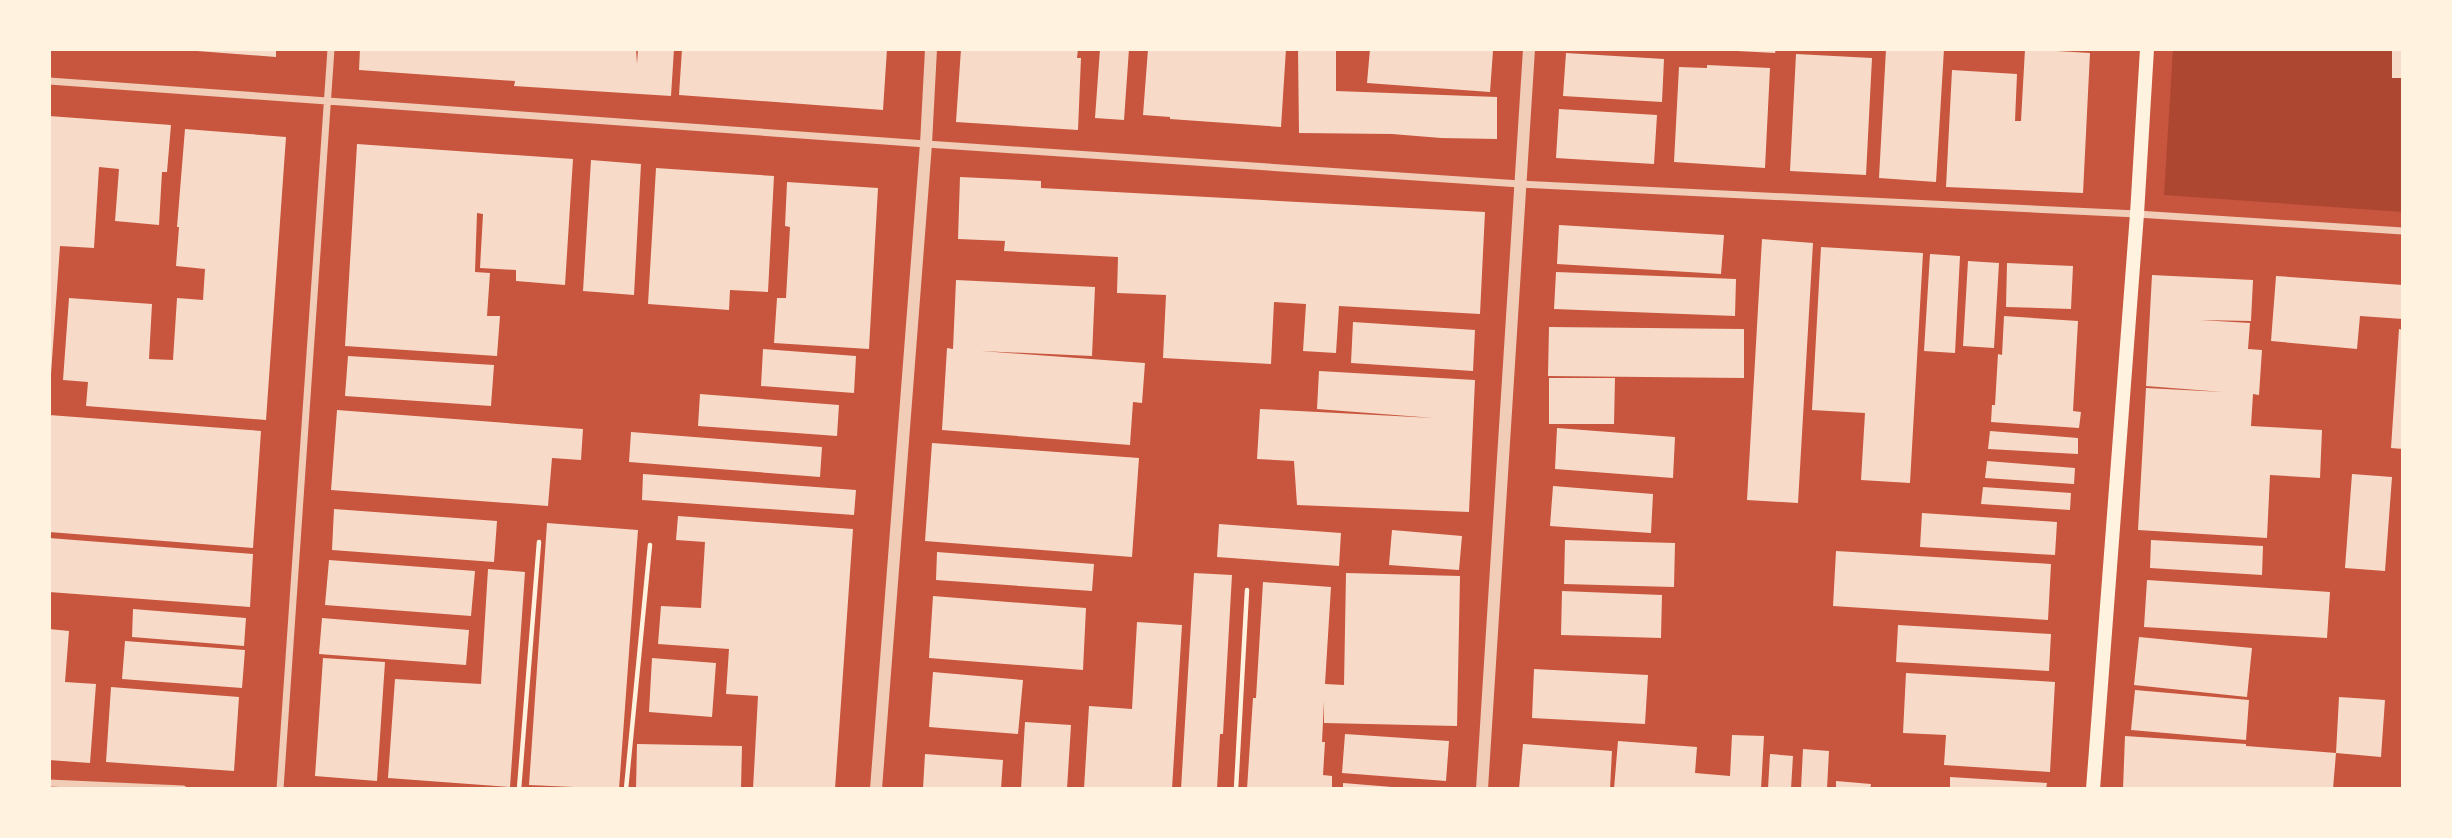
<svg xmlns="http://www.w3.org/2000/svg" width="2452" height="838" font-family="Mulish,sans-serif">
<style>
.green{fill:#ae4732}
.building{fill:#f7dbc8}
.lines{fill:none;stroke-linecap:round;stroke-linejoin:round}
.path{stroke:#fff3e0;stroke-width:4.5}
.minor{stroke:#f1ccb7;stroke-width:7}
.tertiary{stroke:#f1ccb7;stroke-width:12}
.secondary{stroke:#fff3e0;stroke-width:14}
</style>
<rect width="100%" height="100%" fill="#c8553d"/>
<!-- green -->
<path class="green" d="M 2173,49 L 2403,49 L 2403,212 L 2164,195 Z"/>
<!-- building -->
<path class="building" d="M 197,49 L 276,49 L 276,57 L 197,51 Z
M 360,49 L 636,49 L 637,64 L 638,49 L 674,49 L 671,96 L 514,86 L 515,81 L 359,70 Z
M 682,49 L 887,49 L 883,110 L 679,95 Z
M 961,49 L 1078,49 L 1077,58 L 1081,58 L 1078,130 L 956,122 Z
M 1100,49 L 1129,49 L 1124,120 L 1095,118 Z
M 1148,49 L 1286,49 L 1281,127 L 1170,119 L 1170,117 L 1143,115 Z
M 1298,49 L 1336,49 L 1336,91 L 1497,97 L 1497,139 L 1441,138 L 1392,134 L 1299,133 Z
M 1370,49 L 1461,49 L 1493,51 L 1490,92 L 1367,83 Z
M 1737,49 L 1776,49 L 1775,53 L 1737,51 Z
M 1886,49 L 1944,49 L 1936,182 L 1879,178 Z
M 2025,49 L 2090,53 L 2083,193 L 1946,187 L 1952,70 L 2017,74 L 2015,121 L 2021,121 Z
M 2392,49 L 2403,49 L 2403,78 L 2392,78 Z
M 1566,53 L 1664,59 L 1662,102 L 1563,96 Z
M 1796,54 L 1872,58 L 1866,175 L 1790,171 Z
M 1707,65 L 1770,68 L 1765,168 L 1674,162 L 1679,67 L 1707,68 Z
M 1559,109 L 1657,115 L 1654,164 L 1556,158 Z
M 49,116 L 171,125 L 167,172 L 162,172 L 159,225 L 115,221 L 119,169 L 99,167 L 94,248 L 60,246 L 51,374 L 49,374 Z
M 185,129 L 286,137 L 266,420 L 86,406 L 88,382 L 63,380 L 69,298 L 152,304 L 149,359 L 173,360 L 177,298 L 203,300 L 205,269 L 176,266 L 179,227 L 177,227 Z
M 357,144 L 573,159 L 565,285 L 516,281 L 516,270 L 480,268 L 483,214 L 477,213 L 475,272 L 490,273 L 487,316 L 500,316 L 497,356 L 345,346 Z
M 591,160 L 641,164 L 634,295 L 583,291 Z
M 656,168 L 774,176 L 768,292 L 730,290 L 729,310 L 648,304 Z
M 960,177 L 1041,181 L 1041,188 L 1485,212 L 1480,314 L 1339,306 L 1336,353 L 1303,351 L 1306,304 L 1274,302 L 1271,364 L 1163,358 L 1166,295 L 1117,293 L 1118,257 L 1004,251 L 1005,241 L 958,239 Z
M 787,182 L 878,188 L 869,349 L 774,343 L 777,298 L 786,298 L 790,227 L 785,226 Z
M 1559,225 L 1724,235 L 1721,274 L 1557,264 Z
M 1762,239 L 1813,243 L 1798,503 L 1747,500 Z
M 1821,247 L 1923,253 L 1910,483 L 1861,480 L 1865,413 L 1812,410 Z
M 1930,254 L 1960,256 L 1955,353 L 1924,351 Z
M 1968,261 L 1999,263 L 1994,348 L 1963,346 Z
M 2007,263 L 2073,266 L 2071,309 L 2006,307 Z
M 1556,272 L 1736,279 L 1735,316 L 1554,309 Z
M 2152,275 L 2253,280 L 2251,321 L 2200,320 L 2250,323 L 2248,349 L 2262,350 L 2259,395 L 2253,394 L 2251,426 L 2322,430 L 2320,478 L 2270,475 L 2267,538 L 2138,530 L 2146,388 L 2223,392 L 2146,386 Z
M 2276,276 L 2403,285 L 2403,319 L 2360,316 L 2357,349 L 2271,341 Z
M 956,280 L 1095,287 L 1092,356 L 981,351 L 1145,363 L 1142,403 L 1133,402 L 1130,445 L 942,430 L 947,348 L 953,349 Z
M 2004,316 L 2078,321 L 2073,411 L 2081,412 L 2079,428 L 1991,422 L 1992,405 L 1995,405 L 1998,354 L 2002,355 Z
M 1353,322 L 1475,330 L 1473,371 L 1351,363 Z
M 1549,327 L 1744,329 L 1744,378 L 1548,376 Z
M 2399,329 L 2403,330 L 2403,449 L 2391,448 Z
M 763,349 L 856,356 L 854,393 L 761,386 Z
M 348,356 L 494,365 L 491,406 L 345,396 Z
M 1319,371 L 1475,380 L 1469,512 L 1297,505 L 1294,461 L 1257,459 L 1260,409 L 1434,418 L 1317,409 Z
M 1549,378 L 1615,378 L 1614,424 L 1549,424 Z
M 700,394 L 839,405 L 837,436 L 698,426 Z
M 337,410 L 583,429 L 581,460 L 552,458 L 548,506 L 331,490 Z
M 49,415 L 261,431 L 253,548 L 49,532 Z
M 1557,428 L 1675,437 L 1673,478 L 1555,469 Z
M 1990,431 L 2078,438 L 2078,454 L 1988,449 Z
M 631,432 L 822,447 L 820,477 L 629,462 Z
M 932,443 L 1139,458 L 1132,557 L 925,541 Z
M 1987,461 L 2075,468 L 2074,484 L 1985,478 Z
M 643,474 L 856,490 L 854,515 L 642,500 Z
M 2352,474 L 2392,477 L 2385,571 L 2345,568 Z
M 1553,486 L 1653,494 L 1651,533 L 1550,526 Z
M 1983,487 L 2071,493 L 2070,510 L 1981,504 Z
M 334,509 L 497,521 L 494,562 L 332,550 Z
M 1922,513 L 2057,522 L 2055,555 L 1920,547 Z
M 678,516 L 853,529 L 835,789 L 753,789 L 758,696 L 726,694 L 729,649 L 658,644 L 661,606 L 701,608 L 705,542 L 676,540 Z
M 547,523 L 638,530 L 619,789 L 529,785 Z
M 1219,524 L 1341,533 L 1339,566 L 1217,557 Z
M 1392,530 L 1462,536 L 1459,570 L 1389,565 Z
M 49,538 L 253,554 L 250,607 L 49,592 Z
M 1565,540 L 1675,543 L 1674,587 L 1564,584 Z
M 2151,540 L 2263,546 L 2262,575 L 2150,568 Z
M 1836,551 L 2051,564 L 2048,620 L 1833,606 Z
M 937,552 L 1094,564 L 1092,591 L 936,580 Z
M 329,560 L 475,571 L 471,616 L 325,605 Z
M 488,569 L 525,572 L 510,787 L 388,778 L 395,679 L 481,684 Z
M 1194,573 L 1232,575 L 1223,734 L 1220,734 L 1217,789 L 1181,789 Z
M 1346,573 L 1460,576 L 1457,726 L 1324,723 L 1324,701 L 1322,742 L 1325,742 L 1323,775 L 1332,776 L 1332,789 L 1247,789 L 1253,698 L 1256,698 L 1263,582 L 1331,587 L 1325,684 L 1344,685 Z
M 2147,580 L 2330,592 L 2327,638 L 2144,627 Z
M 1562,591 L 1662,595 L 1661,638 L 1561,635 Z
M 933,596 L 1086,608 L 1083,670 L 929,658 Z
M 133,609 L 246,618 L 244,646 L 132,637 Z
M 322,618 L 469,630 L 466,665 L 319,654 Z
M 1137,622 L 1182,625 L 1172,789 L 1084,789 L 1089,706 L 1132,709 Z
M 1898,625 L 2051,634 L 2049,671 L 1896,662 Z
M 49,629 L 69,631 L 65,682 L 96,684 L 90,763 L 49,760 Z
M 2139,637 L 2252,648 L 2247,697 L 2134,685 Z
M 125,641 L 245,650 L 242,688 L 122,679 Z
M 323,658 L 385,662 L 377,781 L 315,776 Z
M 652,658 L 716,663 L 712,717 L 649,712 Z
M 1534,669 L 1648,675 L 1645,724 L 1532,718 Z
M 933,672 L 1023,680 L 1018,734 L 929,727 Z
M 1906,673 L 2055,682 L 2050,772 L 1944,765 L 1946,735 L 1903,733 Z
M 111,687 L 239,697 L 234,771 L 106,762 Z
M 2135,690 L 2249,700 L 2246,740 L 2131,730 Z
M 2339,697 L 2385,700 L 2381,757 L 2336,753 L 2333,789 L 2123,789 L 2125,736 L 2246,744 L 2246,746 L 2336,753 Z
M 1025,722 L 1071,725 L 1067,789 L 1021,789 Z
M 1345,734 L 1449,741 L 1446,781 L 1342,773 Z
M 1732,735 L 1764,736 L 1761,789 L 1614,789 L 1618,741 L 1697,747 L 1695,773 L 1730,776 Z
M 637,744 L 742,746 L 741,789 L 636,789 Z
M 1523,744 L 1612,751 L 1610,789 L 1519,789 Z
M 1803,749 L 1829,751 L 1827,789 L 1801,789 Z
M 925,754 L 1003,760 L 1001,789 L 923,789 Z
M 1770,754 L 1793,756 L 1791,789 L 1768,789 Z
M 1950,777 L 2047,783 L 2046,789 L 1950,789 Z
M 1836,781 L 1871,784 L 1870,789 L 1836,789 Z
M 1343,783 L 1392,787 L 1391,789 L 1343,789 Z"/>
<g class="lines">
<!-- path -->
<path class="path" d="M 519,789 L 539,542
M 626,789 L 650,545
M 1236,789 L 1247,590"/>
<!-- minor -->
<path class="minor" d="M 49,81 L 926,144 L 1520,184 L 2137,214 L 2403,231
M 49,783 L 183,789
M 280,789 L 331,49"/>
<!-- tertiary -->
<path class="tertiary" d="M 876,789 L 926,144 L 931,49
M 1482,789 L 1529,49"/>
<!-- secondary -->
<path class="secondary" d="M 2093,789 L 2137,214 L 2147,49"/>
</g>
<!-- border -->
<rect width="2452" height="838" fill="none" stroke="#fff3e0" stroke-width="102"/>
</svg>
